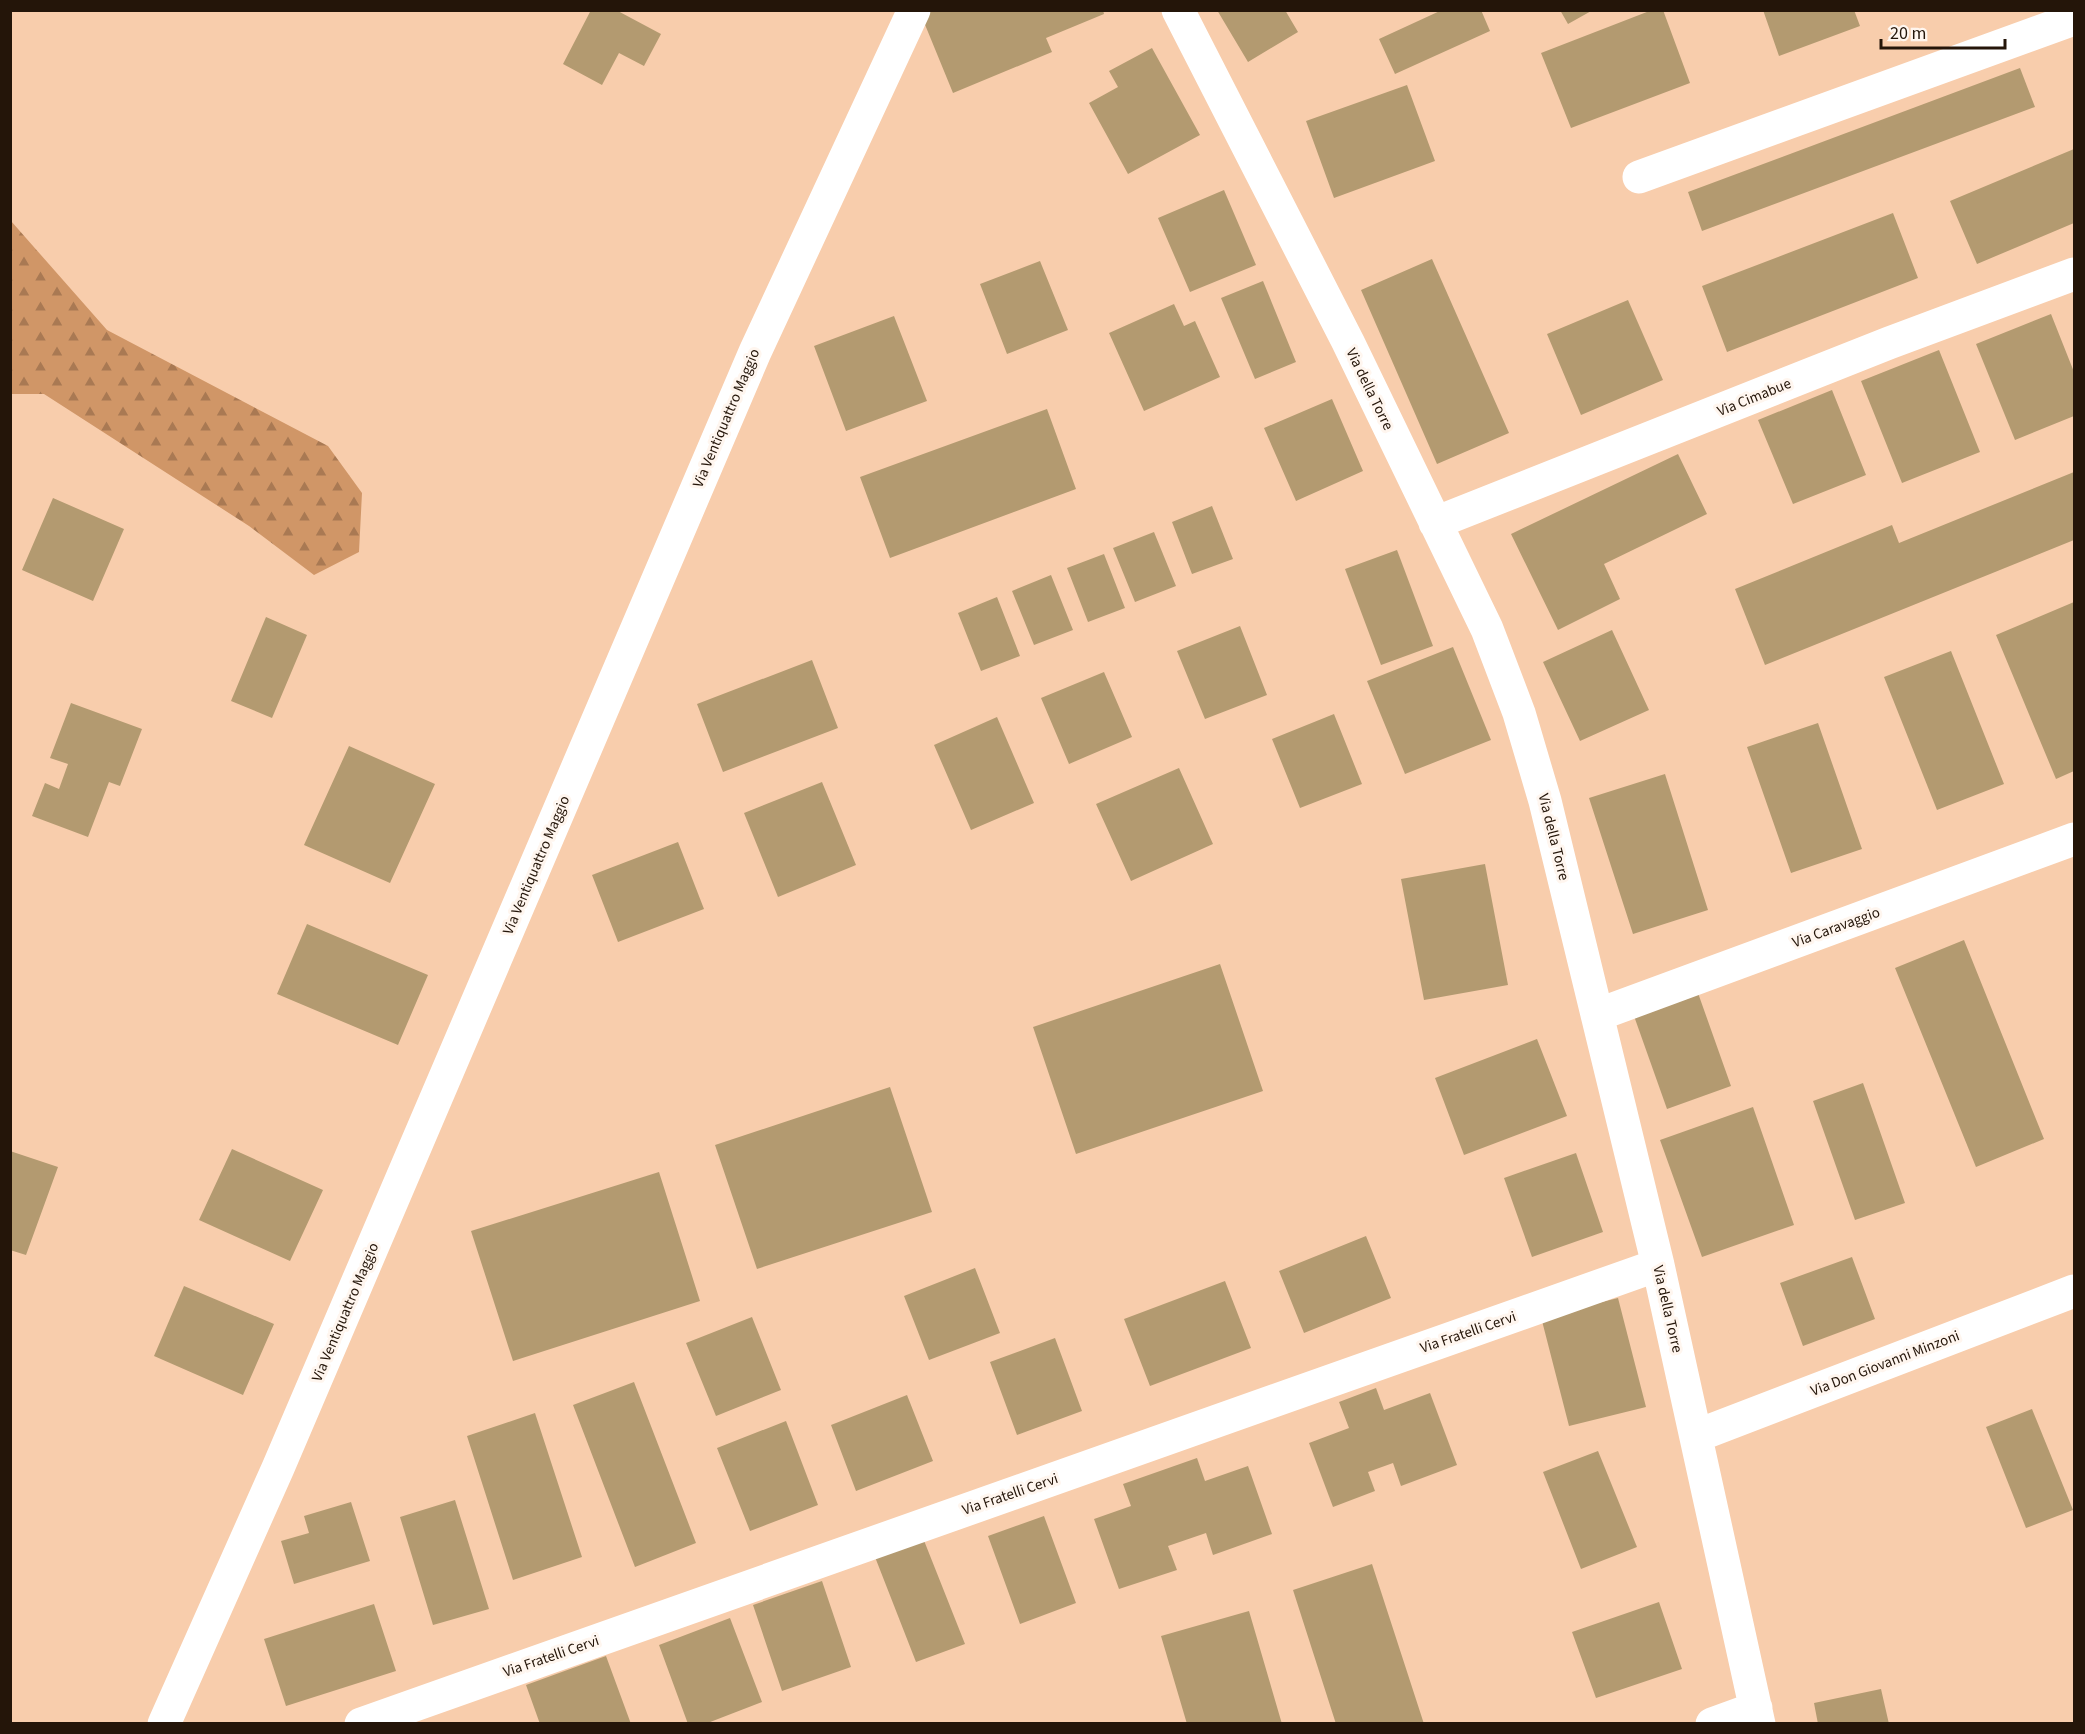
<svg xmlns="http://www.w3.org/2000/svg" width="2085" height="1734" font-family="'Source Sans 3',sans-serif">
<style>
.forest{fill:url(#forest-firs)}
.building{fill:#b39a70}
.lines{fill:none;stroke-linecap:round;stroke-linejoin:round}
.minor{stroke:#fff;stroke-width:33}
.labels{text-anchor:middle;stroke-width:6;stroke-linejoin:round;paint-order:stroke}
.street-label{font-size:15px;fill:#241509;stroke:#fff6ef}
</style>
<defs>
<pattern id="forest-firs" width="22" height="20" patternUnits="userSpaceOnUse" patternTransform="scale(1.5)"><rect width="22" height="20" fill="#d09667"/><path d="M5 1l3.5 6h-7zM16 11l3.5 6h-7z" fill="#a97953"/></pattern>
</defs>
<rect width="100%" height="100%" fill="#f8cdac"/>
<!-- forest -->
<path class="forest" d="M 11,221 L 107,330 L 328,446 L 362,493 L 359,552 L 314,575 L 249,526 L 44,394 L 11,394 Z"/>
<!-- building -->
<path class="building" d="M 591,10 L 616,10 L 661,34 L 644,66 L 619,53 L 602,85 L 563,64 Z
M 919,10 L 1103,10 L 1104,14 L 1046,38 L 1052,52 L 953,93 Z
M 1217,10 L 1285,10 L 1298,32 L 1248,62 Z
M 1442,10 L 1481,10 L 1490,31 L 1395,74 L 1379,39 Z
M 1560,10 L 1593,10 L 1568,24 Z
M 1652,10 L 1663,10 L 1690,83 L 1571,128 L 1541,53 Z
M 1763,10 L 1854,10 L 1860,26 L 1779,56 Z
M 1152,48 L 1200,135 L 1128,174 L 1089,103 L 1118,87 L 1109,71 Z
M 2020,68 L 2035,107 L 1702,231 L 1688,192 Z
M 1407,85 L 1435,161 L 1334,198 L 1306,121 Z
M 2074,149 L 2074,223 L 1977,264 L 1950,201 Z
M 1224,190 L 1256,265 L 1190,292 L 1158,218 Z
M 1893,213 L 1918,278 L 1727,352 L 1702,286 Z
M 1432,259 L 1509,433 L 1437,464 L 1361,290 Z
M 1040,261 L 1068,330 L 1007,354 L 980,284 Z
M 1263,281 L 1296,362 L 1255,379 L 1221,298 Z
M 1628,300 L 1663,380 L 1581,415 L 1547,334 Z
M 1174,304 L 1184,326 L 1195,321 L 1220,377 L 1144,411 L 1109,333 Z
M 2051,314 L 2074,372 L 2074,416 L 2015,440 L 1976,344 Z
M 894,316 L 927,401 L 846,431 L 814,346 Z
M 1939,350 L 1980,452 L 1902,483 L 1861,381 Z
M 1832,390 L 1866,475 L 1793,504 L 1758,420 Z
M 1332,399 L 1363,471 L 1296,501 L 1264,428 Z
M 1047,409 L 1076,489 L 890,558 L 860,477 Z
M 1678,454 L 1707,514 L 1604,564 L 1620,599 L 1558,630 L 1511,534 Z
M 2074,472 L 2074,540 L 1765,665 L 1735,589 L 1892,525 L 1899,543 Z
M 53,498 L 124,529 L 93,601 L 22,570 Z
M 1212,506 L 1233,559 L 1192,574 L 1172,522 Z
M 1154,532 L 1176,586 L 1135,602 L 1113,548 Z
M 1397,550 L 1433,646 L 1381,665 L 1345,569 Z
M 1104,554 L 1125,608 L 1088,622 L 1067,568 Z
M 1051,575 L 1073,630 L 1034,645 L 1012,591 Z
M 997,597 L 1020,656 L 981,671 L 958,613 Z
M 2074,602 L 2074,771 L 2056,779 L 1996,635 Z
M 266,617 L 307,635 L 272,718 L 231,701 Z
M 1240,626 L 1267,695 L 1205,719 L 1177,651 Z
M 1612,630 L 1649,710 L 1580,741 L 1543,662 Z
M 1453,647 L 1491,740 L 1405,774 L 1367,681 Z
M 1951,651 L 2004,784 L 1937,810 L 1884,677 Z
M 812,660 L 838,728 L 723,772 L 697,704 Z
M 1104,672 L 1132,737 L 1069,764 L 1041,698 Z
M 71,703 L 142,729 L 120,786 L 109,782 L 88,837 L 32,816 L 45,783 L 59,789 L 68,764 L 50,758 Z
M 1334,714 L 1362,784 L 1300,808 L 1272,739 Z
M 997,717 L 1034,803 L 971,830 L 934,745 Z
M 1818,723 L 1862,849 L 1791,873 L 1747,747 Z
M 349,746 L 435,784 L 390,883 L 304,845 Z
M 1179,768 L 1213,844 L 1131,881 L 1096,804 Z
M 1665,774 L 1708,910 L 1633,934 L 1589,798 Z
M 822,782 L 856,865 L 778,897 L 744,813 Z
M 678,842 L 704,909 L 618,942 L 592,875 Z
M 1485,864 L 1508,985 L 1424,1000 L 1401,879 Z
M 307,924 L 428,975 L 398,1045 L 277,994 Z
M 1964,940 L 2044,1139 L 1976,1167 L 1895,968 Z
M 1220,964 L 1263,1091 L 1076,1154 L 1033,1027 Z
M 1698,993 L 1731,1086 L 1667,1109 L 1634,1016 Z
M 1537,1039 L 1567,1116 L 1464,1155 L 1435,1078 Z
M 1863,1083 L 1905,1203 L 1855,1220 L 1813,1101 Z
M 890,1087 L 932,1212 L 757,1269 L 715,1145 Z
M 1753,1107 L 1794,1225 L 1702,1257 L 1660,1140 Z
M 232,1149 L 323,1190 L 290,1261 L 199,1220 Z
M 10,1151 L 58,1167 L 26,1255 L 10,1250 Z
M 1576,1153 L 1603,1232 L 1532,1257 L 1504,1178 Z
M 659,1172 L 700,1301 L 513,1361 L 471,1231 Z
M 1366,1236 L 1391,1298 L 1304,1333 L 1279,1271 Z
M 1852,1257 L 1875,1319 L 1803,1346 L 1780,1283 Z
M 975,1268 L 1000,1333 L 929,1360 L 904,1296 Z
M 1225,1281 L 1251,1348 L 1150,1386 L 1124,1319 Z
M 184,1286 L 274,1324 L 243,1395 L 154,1356 Z
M 1618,1298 L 1646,1407 L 1569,1426 L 1541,1317 Z
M 752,1317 L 781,1390 L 716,1416 L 686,1343 Z
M 1055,1338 L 1082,1411 L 1017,1435 L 990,1362 Z
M 634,1382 L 696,1543 L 635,1567 L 573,1405 Z
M 1376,1388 L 1384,1410 L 1430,1393 L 1457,1465 L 1401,1486 L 1393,1463 L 1368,1472 L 1375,1491 L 1333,1507 L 1309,1443 L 1349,1428 L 1339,1402 Z
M 907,1395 L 933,1461 L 856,1491 L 831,1425 Z
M 2032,1409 L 2073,1510 L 2026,1528 L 1986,1427 Z
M 535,1413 L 582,1557 L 513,1580 L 467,1436 Z
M 786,1421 L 818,1505 L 750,1531 L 717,1448 Z
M 1598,1451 L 1637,1547 L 1581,1569 L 1543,1472 Z
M 1197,1458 L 1205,1481 L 1248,1466 L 1272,1534 L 1213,1555 L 1206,1533 L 1168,1546 L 1177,1570 L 1119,1589 L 1094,1519 L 1131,1506 L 1123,1484 Z
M 455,1500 L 489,1609 L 433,1625 L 400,1517 Z
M 351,1502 L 370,1561 L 294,1584 L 281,1541 L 309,1533 L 304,1516 Z
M 1044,1516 L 1076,1603 L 1020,1624 L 988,1536 Z
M 923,1538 L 965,1644 L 916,1662 L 875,1557 Z
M 1372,1564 L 1424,1724 L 1336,1724 L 1293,1590 Z
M 822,1581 L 851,1667 L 782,1691 L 753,1605 Z
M 1659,1602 L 1682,1669 L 1596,1698 L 1572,1632 Z
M 374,1604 L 396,1671 L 286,1706 L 264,1639 Z
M 1249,1611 L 1282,1724 L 1187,1724 L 1161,1636 Z
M 730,1618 L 762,1702 L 705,1724 L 688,1724 L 659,1645 Z
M 606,1656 L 631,1724 L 540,1724 L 526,1685 Z
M 1881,1689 L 1889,1724 L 1818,1724 L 1814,1703 Z"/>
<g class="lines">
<!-- minor -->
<path class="minor" d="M 1178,10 L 1348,342 L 1487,629 L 1519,713 L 1545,801 L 1658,1265 L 1759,1724
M 1639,177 L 2074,19
M 1435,523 L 1889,343 L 2074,274
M 1597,1015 L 2074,839
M 1696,1436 L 2074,1291
M 164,1724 L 278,1468 L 755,352 L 914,10
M 361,1724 L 1658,1265
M 1712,1724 L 1756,1708"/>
</g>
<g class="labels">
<!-- street labels -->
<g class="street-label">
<text transform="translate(1370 389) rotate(64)" y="5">Via della Torre</text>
<text transform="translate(1754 397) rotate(-22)" y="5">Via Cimabue</text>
<text transform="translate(726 418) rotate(-67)" y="5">Via Ventiquattro Maggio</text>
<text transform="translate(1554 837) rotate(76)" y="5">Via della Torre</text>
<text transform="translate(536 865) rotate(-67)" y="5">Via Ventiquattro Maggio</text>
<text transform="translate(1836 927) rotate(-20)" y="5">Via Caravaggio</text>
<text transform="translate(1668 1309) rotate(77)" y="5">Via della Torre</text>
<text transform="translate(345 1312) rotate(-67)" y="5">Via Ventiquattro Maggio</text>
<text transform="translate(1468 1332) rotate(-19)" y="5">Via Fratelli Cervi</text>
<text transform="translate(1885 1363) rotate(-21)" y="5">Via Don Giovanni Minzoni</text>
<text transform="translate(1010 1494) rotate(-19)" y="5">Via Fratelli Cervi</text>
<text transform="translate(551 1656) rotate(-19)" y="5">Via Fratelli Cervi</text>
</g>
</g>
<!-- border -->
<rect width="2085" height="1734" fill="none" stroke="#241509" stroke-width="24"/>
<!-- scale -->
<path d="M1881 39v9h124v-9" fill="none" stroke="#241509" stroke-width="3"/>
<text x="1890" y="39" font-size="18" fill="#241509" stroke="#fff6ef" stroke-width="4.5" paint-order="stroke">20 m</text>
</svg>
